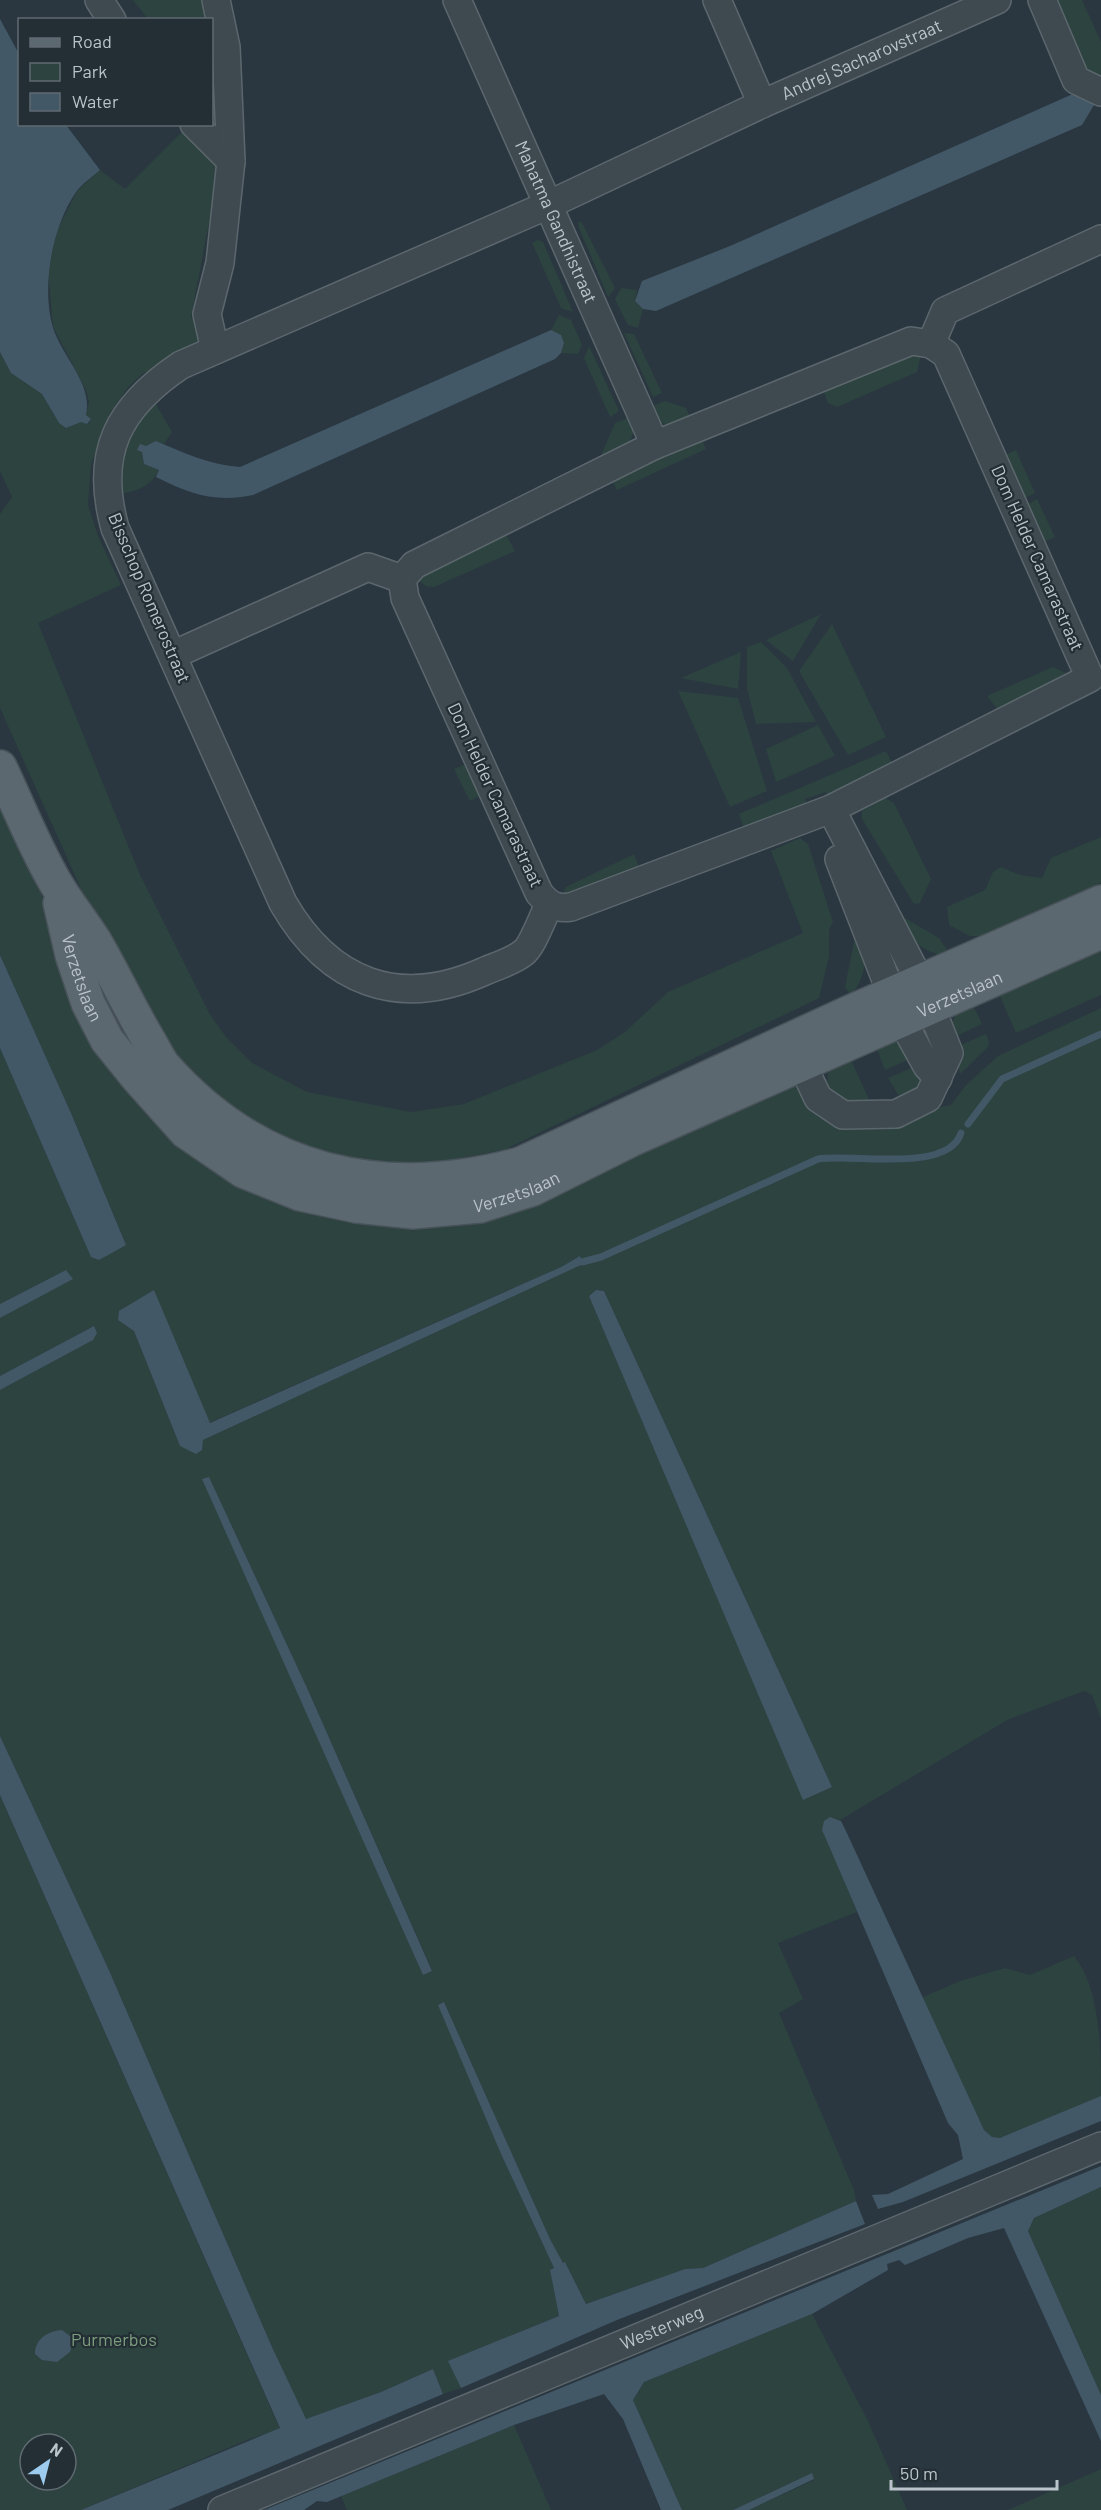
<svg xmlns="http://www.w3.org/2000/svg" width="1101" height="2510" font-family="Barlow,sans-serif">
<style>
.green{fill:#2d4340;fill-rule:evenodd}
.water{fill:#425867}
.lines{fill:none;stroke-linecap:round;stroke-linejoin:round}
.stream{stroke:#425867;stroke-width:7}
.minor-casing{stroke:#5c676d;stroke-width:30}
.major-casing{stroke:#485259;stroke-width:36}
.minor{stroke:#3e4950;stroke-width:27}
.major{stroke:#5c6870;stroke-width:33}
.labels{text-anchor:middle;stroke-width:4.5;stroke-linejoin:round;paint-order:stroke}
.street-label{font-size:18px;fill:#bbc4ca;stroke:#232e35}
.park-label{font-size:18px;fill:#7c9d7d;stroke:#232e35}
</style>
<rect width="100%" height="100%" fill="#2a3740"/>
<!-- green -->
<path class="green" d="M 133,0 L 208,0 C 220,39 222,77 224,117 L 214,126 L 206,125 L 212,124 L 212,20 L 148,19 Z
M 1052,0 L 1082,0 L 1101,42 L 1101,82 L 1083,69 Z
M 187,127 L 223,174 L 221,204 L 212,207 L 191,317 C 200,327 202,332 197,345 L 141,375 L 128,387 L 109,415 L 100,439 L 91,465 L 88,505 L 98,536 L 121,585 L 38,623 L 140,875 L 209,1013 L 226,1037 L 252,1063 L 307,1092 L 411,1112 L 464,1104 L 597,1050 L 625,1032 L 668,992 L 803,933 L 771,851 L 800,838 L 808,844 L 833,922 L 829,930 L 829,957 L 819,998 L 506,1149 L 442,1162 L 370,1162 L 304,1147 L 253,1122 L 197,1079 L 151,1020 L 90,909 L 0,708 L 0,514 L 12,497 L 0,471 L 0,352 L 11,373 L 42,394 L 59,423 L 81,421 L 88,424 L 91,419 L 86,415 L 89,402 L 86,390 L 53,327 L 48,271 L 57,231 L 77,191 L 100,170 L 125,189 Z
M 581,221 L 615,288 L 608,297 L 579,228 L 578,223 Z
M 538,240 L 543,242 L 573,312 L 561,308 L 532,243 Z
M 621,288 L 637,290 L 635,301 L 643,309 L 638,328 L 628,325 L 615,299 Z
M 559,315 L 571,320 L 582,345 L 578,354 L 561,353 L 564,344 L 551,330 Z
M 624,333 L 634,334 L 662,393 L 653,397 Z
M 589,346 L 619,411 L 610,417 L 584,358 Z
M 922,351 L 917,372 L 837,407 L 828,403 L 822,387 Z
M 154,401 L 172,432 L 164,444 L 156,441 L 142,452 L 144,464 L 159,470 C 153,485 134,493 118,494 C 121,449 128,437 154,401 Z
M 665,401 L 686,408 L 692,421 C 672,426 658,429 648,408 Z
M 632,416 L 635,429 L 629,443 L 600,458 L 615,423 Z
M 700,435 L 706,449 L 617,490 L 610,477 Z
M 1016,450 L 1035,493 L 1021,500 L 1003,456 Z
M 1037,499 L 1055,537 L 1040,544 L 1024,506 Z
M 504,531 L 515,551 L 434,587 L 426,586 L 417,579 Z
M 821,614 L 793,661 L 766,640 Z
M 832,624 L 886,737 L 848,755 L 799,671 Z
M 761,642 L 787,668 L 816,722 L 756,724 L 747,688 L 747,647 Z
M 741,652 L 738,689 L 681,678 Z
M 1053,667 L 1066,673 L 998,710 L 987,696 Z
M 678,691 L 738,698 L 767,791 L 730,807 Z
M 818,725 L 835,756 L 776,782 L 766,749 Z
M 886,751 L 894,767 L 828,802 L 826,792 L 805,799 L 809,810 L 755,830 L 743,826 L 739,814 Z
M 470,762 L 484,794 L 470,801 L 454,769 Z
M 0,792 L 97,1033 L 164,1121 L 355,1209 L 788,1072 L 806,1101 L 922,1111 L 951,1105 L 966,1085 L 998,1056 L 1101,1008 L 1101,1719 L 1092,1695 L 1084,1691 L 1009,1719 L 840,1820 L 836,1818 L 823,1830 L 857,1912 L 778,1943 L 803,1999 L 779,2013 L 854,2190 L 856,2201 L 703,2268 L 685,2269 L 586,2304 L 566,2263 L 563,2264 L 550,2239 L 444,2002 L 501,2154 L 554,2268 L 550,2270 L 559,2316 L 449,2361 L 461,2388 L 443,2394 L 433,2369 L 381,2392 L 306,2420 L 272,2347 L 108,1968 L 0,1736 L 0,1390 L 92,1340 L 94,1326 L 0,1376 L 0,1318 L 72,1279 L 66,1270 L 0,1304 L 0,1048 L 91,1257 L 126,1245 L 71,1113 L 0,955 ZM 580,1256 L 582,1264 L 203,1440 L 202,1450 L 180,1446 L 134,1331 L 153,1290 L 209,1423 L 561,1267 ZM 596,1290 L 604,1291 L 832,1787 L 804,1799 L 589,1296 ZM 209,1477 L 308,1690 L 432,1970 L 423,1975 Z
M 885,798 L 894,803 L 931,879 L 920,903 L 914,904 L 862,819 L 862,811 Z
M 1101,837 L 1101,883 L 987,936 L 970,936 L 949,925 L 947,907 L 985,890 L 993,872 L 1001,867 L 1020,875 L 1042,878 L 1051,858 Z
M 634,854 L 641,872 L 562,897 L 566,887 Z
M 905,918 L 939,938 L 951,956 C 925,954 913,943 900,922 Z
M 860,940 C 868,963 865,976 851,996 L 845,987 L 854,942 Z
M 1101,950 L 1101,995 L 1016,1033 L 996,987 L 1013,979 L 1045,976 Z
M 970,999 L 982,1024 L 950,1039 C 950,1019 956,1012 970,999 Z
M 986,1034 L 989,1042 L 988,1047 L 960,1074 L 954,1048 Z
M 888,1037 L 900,1041 L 917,1056 L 885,1070 L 874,1041 Z
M 848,1053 L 871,1104 C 849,1104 821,1101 829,1070 Z
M 921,1064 L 923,1088 L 900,1098 L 888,1078 Z
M 0,1795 L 280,2429 L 247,2440 L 81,2510 L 0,2510 ZM 30,2444 L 66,2444 L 66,2480 L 30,2480 Z
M 1074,1956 C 1101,1989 1101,2052 1101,2096 C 1081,2106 1019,2136 1000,2138 C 992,2139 988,2134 984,2130 L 921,1998 L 960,1981 L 1005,1968 L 1030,1975 Z
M 1101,2187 L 1101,2395 L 1028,2231 L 1034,2218 Z
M 812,2314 L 868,2421 L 907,2510 L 749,2510 L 814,2480 L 811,2474 L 733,2510 L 682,2510 L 633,2400 L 644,2382 Z
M 514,2425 L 551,2510 L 347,2510 L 341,2496 Z
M 1101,2469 L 1101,2510 L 1008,2510 Z"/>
<!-- water -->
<path class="water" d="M 0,19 L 19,54 L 20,124 L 66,125 L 100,170 C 92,177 82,184 76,192 C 52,227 41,287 53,328 C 63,358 93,384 86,415 L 91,419 L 87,424 L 81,422 L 66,428 L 59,423 L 42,394 L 11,373 L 0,352 Z
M 1075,93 L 1097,100 L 1082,125 L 656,311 L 643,309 L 635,301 L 642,281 L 730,246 Z
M 551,330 L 561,335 L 564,343 L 561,353 L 555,359 L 253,495 C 215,503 190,494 156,477 L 159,470 L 144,464 L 142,452 L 137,450 L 140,444 L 146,446 L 156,441 C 184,453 210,465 240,467 Z
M 0,955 L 71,1113 L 126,1245 L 99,1260 L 91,1257 L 0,1048 Z
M 580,1256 L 583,1264 L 203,1440 L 202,1450 L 196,1454 L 180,1446 L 134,1331 L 118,1320 L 119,1311 L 154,1290 L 210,1423 L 561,1267 Z
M 66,1270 L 73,1279 L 0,1318 L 0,1304 Z
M 596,1290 L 604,1291 L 832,1787 L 803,1800 L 589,1296 Z
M 94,1326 L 97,1333 L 93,1340 L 0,1390 L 0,1376 Z
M 209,1477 L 308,1690 L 432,1971 L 423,1975 L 202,1479 Z
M 0,1736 L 108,1968 L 272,2347 L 306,2419 L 381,2392 L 433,2369 L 443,2394 L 168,2510 L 81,2510 L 280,2428 L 0,1795 Z
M 830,1817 L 841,1821 L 845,1829 L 984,2130 L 992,2137 L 1000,2138 L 1101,2096 L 1101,2121 L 903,2202 L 878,2209 L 872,2195 L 888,2194 L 963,2159 L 958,2135 L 948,2123 L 826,1839 L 822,1830 L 824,1821 Z
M 444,2002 L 550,2239 L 563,2263 L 565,2262 L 586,2304 L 685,2269 L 703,2268 L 856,2201 L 865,2224 L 617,2320 L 461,2388 L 448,2361 L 559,2316 L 550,2270 L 554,2268 L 501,2154 L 438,2005 Z
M 1101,2166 L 1101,2187 L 1034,2218 L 1028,2231 L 1101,2395 L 1101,2441 L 1004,2228 L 968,2238 L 905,2265 L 899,2260 L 887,2264 L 888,2270 L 812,2314 L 644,2382 L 633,2400 L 682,2510 L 661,2510 L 623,2419 L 604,2394 L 514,2425 L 327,2502 L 317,2501 L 304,2510 L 264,2510 Z
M 62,2330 L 74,2339 L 70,2352 L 57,2362 L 42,2360 L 35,2354 C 35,2339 48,2331 62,2330 Z
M 812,2473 L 814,2479 L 749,2510 L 733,2510 Z"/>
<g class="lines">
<!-- stream -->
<path class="stream" d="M 968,1124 L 1002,1079 L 1101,1034
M 582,1262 L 601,1257 L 818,1159 C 851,1153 948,1174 961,1133"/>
<!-- minor casing -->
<g class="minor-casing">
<g id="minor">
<path d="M 99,0 L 112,20"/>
<path id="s1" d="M 457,0 L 655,445"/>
<path d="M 717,0 L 762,104"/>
<path d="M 1042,0 L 1076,80 L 1101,92"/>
<path d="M 194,124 L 231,161"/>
<path d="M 911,341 L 931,344 L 946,354 L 1090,678 L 831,809 L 571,907 C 555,909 549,905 539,893 L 405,598 L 402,579 L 414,565 L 655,445 Z"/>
<path d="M 931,344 L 945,311 L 1101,239"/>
<path d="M 215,350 L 207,314 L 220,263 L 231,161 L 226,47 L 216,0"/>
<path d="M 173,655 L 368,567 L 402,579"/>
<path d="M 839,859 L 902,1021 L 927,1066 L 938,1078"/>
<path id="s2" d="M 549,905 C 543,916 532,947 523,953 C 513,961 497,966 485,971 C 399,1010 329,983 283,903 L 115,528 C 94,453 118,407 181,365 L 548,205 L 762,104 L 997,0"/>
<path d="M 802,1064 L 818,1098 L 843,1115 L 896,1114 L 928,1098 L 949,1053 L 921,983 L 831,809"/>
<path id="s3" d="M 222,2510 L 1101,2146"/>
</g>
</g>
<!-- major casing -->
<g class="major-casing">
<g id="major">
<path d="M 0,767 C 18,805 34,846 55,882 C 67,903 83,922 96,943 C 114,974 129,1007 148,1039 C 153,1047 158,1058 164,1066 C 259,1174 384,1201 520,1164 L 850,1012 L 1101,902"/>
<path id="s4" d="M 60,903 L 72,955 L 88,1003 L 107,1040 L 136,1076 L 186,1132 L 243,1171 L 300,1194 L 356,1206 L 413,1212 L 480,1206 L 533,1189 L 633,1139 L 1101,932"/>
</g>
</g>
<!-- minor -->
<use href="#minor" class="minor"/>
<!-- major -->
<use href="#major" class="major"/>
</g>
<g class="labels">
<!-- street labels -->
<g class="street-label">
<text dy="6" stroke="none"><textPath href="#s2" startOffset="1684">Andrej Sacharovstraat</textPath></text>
<text dy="6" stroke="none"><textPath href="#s1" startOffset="243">Mahatma Gandhistraat</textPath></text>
<text transform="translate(1037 558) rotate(66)" y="6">Dom Helder Camarastraat</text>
<text transform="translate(149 598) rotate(67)" y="6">Bisschop Romerostraat</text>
<text transform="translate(495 795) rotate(65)" y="6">Dom Helder Camarastraat</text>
<text dy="6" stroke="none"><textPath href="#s4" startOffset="78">Verzetslaan</textPath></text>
<text dy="6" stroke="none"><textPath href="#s4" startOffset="1104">Verzetslaan</textPath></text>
<text dy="6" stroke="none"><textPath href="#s4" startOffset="618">Verzetslaan</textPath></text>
<text dy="6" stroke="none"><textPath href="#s3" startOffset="476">Westerweg</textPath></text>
</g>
<!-- park labels -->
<g class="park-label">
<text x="114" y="2346">Purmerbos</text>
</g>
</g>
<!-- legend -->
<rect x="18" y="18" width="195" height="108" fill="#232e35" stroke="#606a71" stroke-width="1.5"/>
<rect x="30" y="38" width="30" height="9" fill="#5c6870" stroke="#606a71" stroke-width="1.5"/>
<text x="72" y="48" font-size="18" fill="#bbc4ca">Road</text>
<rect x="30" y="63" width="30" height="18" fill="#2d4340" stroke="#606a71" stroke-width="1.5"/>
<text x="72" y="78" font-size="18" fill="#bbc4ca">Park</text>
<rect x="30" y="93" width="30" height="18" fill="#425867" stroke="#606a71" stroke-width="1.5"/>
<text x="72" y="108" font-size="18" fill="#bbc4ca">Water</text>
<!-- north arrow -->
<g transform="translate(48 2462) rotate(35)"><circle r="28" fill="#232e35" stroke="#606a71" stroke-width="1.5"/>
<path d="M0-4.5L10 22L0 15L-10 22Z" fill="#9dcbed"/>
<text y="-9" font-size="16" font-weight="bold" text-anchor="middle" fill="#bbc4ca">N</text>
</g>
<!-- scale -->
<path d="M891 2480v9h166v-9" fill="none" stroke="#bbc4ca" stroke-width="3"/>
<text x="900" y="2480" font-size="18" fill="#bbc4ca" stroke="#232e35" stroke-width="4.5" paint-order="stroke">50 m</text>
</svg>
